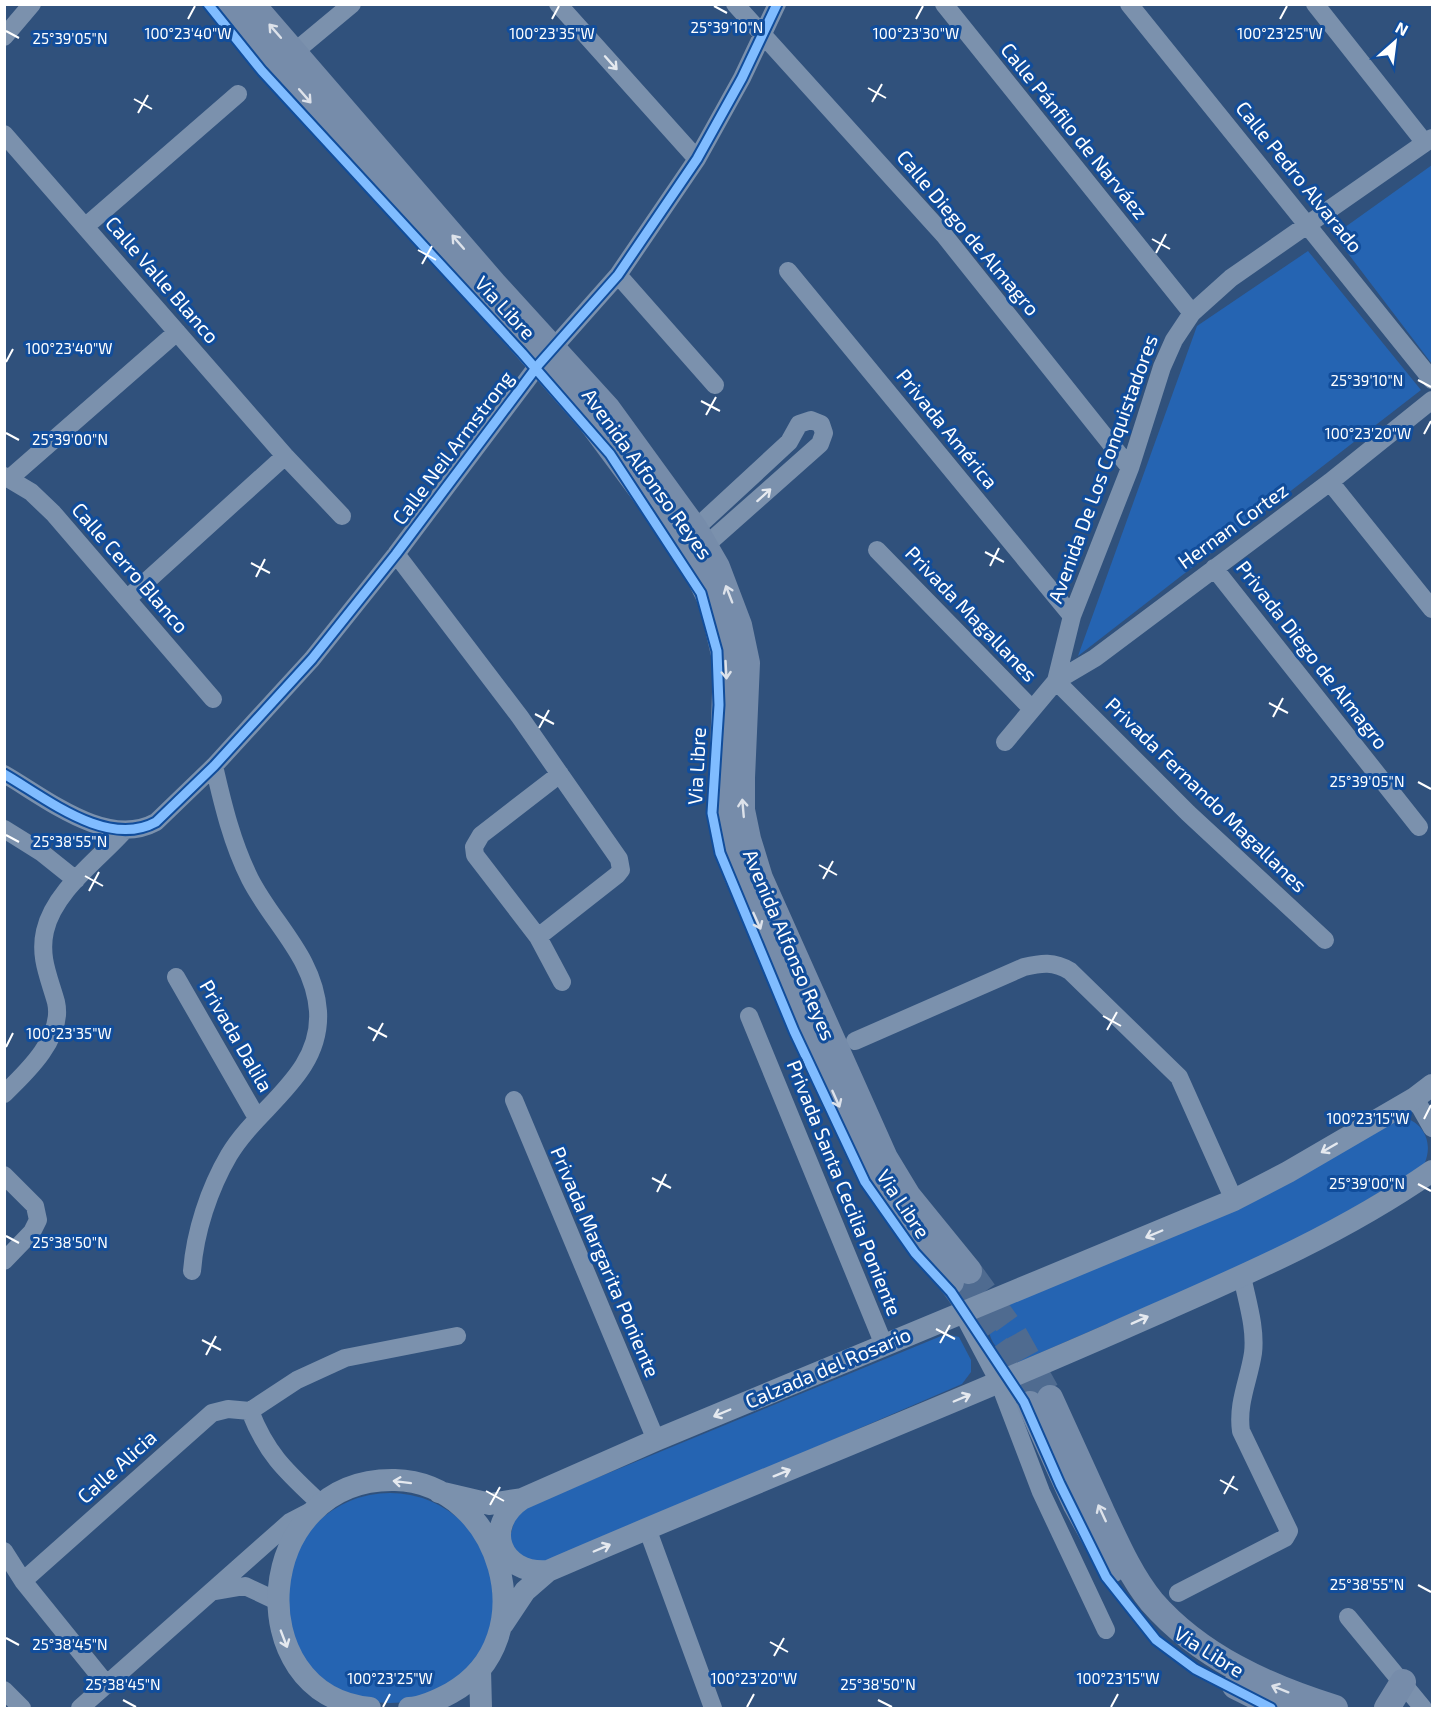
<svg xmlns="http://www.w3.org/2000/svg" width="1437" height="1713" font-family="'Exo 2',sans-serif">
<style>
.green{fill:#2564b2}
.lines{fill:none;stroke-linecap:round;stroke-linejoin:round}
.secondary-tunnel{stroke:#4f6b90;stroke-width:26;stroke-dasharray:26 13;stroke-linecap:butt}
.minor{stroke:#7b91ad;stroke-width:18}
.tertiary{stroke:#7b91ad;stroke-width:22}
.secondary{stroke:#768caa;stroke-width:26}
.cycleway-casing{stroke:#114d9b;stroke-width:13}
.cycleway{stroke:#80bcff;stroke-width:9}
.oneway{stroke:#dde2ea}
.oneway2{stroke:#e5e9ef}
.ticks{fill:none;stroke:#fff;stroke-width:2}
.labels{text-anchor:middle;stroke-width:6;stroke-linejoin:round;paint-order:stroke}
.street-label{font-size:20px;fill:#fff;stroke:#114d9b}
.ticks-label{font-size:15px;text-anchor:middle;fill:#fff;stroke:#114d9b;stroke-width:6;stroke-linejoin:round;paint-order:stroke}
</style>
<rect width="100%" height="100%" fill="#30517c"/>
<!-- green -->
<path class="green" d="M 1432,165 L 1432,364 L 1334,235 Z
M 1308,251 L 1421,390 L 1078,656 L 1197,326 Z
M 1395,1116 C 1422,1118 1435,1141 1424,1165 L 1301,1240 L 1019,1362 C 1002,1358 980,1336 993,1316 C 996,1312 1004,1308 1008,1305 Z
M 946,1334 L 959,1337 L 971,1360 L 971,1372 L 962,1384 L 541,1566 L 528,1565 L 508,1545 L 515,1518 L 526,1507 Z
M285 1598a105 105 0 1 1 210 0a105 105 0 1 1-210 0Z"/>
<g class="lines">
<!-- secondary-tunnel -->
<path class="secondary-tunnel" d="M 969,1271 L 1013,1332 L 1050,1398
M 951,1282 L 1013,1369 L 1030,1404"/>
<!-- minor -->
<path class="minor" d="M 558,4 L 697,159
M 735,4 L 944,235 L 1130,468
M 944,4 L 1192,313
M 1129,4 L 1432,380
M 1315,4 L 1425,143
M 4,37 L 32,4
M 286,59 L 352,4
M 4,134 L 285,456 L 342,516
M 86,226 L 238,94
M 788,271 L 1072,616
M 618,275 L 715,385
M 4,476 L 31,492 L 53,513 L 213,699
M 10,478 L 177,332
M 1330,482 L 1432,609
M 695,529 L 789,442 L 799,424 L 811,420 L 821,424 L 824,433 L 820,444 L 705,546
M 877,550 L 1032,709
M 396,554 L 520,717 L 619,859 L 621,870 L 617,875 L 538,937
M 1214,568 L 1419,827
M 127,599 L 285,456
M 1005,742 L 1056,681 L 1072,616 L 1130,468 L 1162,367 L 1174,340 L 1192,313 L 1231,278 L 1432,138
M 4,774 C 46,798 107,849 156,822 L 214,766 L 312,659 L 396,554 L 539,364 L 618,275 L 697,159 L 742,78 L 777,4
M 560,774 L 481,835 L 474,847 L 475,855 L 538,937 L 562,982
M 4,829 L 41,852 L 76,880
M 1325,940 L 1188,813 L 1056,681 L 1095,658 L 1330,482 L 1432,400
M 176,977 L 257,1118
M 749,1016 L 884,1345
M 855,1041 L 1024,967 C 1041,963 1054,961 1070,971 L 1179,1077 L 1234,1200
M 4,1094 C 27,1072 64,1037 56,1002 C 49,977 39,957 45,931 C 54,891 98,860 124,831
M 1415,1098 L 1432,1128
M 514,1100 L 656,1440
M 4,1175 L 35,1206 L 38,1220 L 32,1232 L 4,1261
M 192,1271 C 195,1232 209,1189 229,1155 C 258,1106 322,1075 318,1011 C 314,957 273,924 250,879 C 232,843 223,805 214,766
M 962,1312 L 999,1382 L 1041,1492 L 1106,1630
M 250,1411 L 297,1380 L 345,1358 L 457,1336
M 250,1411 C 267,1455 287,1472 321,1504
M 647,1528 L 713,1708
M 4,1551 L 23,1581 L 107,1685
M 23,1581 L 212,1413 L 228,1409 L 250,1411
M 216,1591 L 245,1586 L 277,1601
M 1178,1593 L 1285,1538 L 1289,1531 L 1241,1431 C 1237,1403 1249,1380 1253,1353 C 1256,1328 1247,1301 1242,1276
M 1348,1617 L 1423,1708
M 4,1690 L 22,1708
M 80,1708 L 290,1522 L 315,1509"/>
<!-- tertiary -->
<path class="tertiary" d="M 439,1492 L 490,1504 L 522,1499 L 656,1440 L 1234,1200 L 1288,1172 L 1415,1098 L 1432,1085
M 522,1499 C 482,1526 500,1575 548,1571
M 503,1624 L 525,1591 L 548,1571 C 735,1490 924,1416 1111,1334 C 1221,1285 1333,1240 1432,1171
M 480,1670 L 481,1708
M 370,1708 C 237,1695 252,1477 395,1480 C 501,1483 547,1639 451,1693 C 438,1700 424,1707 409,1708"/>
<!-- secondary -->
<path class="secondary" d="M 225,4 L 591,422 L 651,503 L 700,578 L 712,603 L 726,663 L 721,812 L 727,845 L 737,876 L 848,1126 L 875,1177 L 923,1250 L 951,1282
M 252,4 L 494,284 L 607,408 L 695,529 L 717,567 L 739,625 L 747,663 L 742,778 L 742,810 L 748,839 L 760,878 L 885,1158 L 908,1196 L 969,1271
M 1050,1398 C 1067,1436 1084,1473 1101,1510 C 1116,1542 1130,1575 1152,1602 C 1200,1657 1268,1687 1335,1708
M 1030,1404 L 1076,1505 L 1112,1570
M 1235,1686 L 1279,1708
M 1387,1708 L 1403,1682"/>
<!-- cycleway casing -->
<g class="cycleway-casing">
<path id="cycleway" d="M 208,4 L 262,71 L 522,353 L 610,454 L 701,593 L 717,651 L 719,705 L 712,813 L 720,853 L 794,1031 L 865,1182 L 915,1253 L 951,1292 L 1024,1402 L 1060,1484 L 1106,1577 L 1156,1640 L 1195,1669 L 1271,1708
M 4,774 C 46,798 107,849 156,822 L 214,766 L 312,659 L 396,554 L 539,364 L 618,275 L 697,159 L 742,78 L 777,4"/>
</g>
<!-- cycleway -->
<use href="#cycleway" class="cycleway"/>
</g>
<!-- one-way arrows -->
<defs><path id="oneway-shaft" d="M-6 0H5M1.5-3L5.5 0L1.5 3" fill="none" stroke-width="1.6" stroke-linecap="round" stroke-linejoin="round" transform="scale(1.5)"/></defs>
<g class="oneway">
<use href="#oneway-shaft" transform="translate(275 31) rotate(-131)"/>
<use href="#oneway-shaft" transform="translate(305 96) rotate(49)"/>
<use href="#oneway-shaft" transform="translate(458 242) rotate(-131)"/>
<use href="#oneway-shaft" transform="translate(729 594) rotate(-111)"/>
<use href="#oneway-shaft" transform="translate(726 670) rotate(87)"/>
<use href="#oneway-shaft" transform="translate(743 808) rotate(-95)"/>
<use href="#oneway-shaft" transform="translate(757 921) rotate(66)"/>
<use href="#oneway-shaft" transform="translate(836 1099) rotate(66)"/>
<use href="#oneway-shaft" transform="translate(1102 1513) rotate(-115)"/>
<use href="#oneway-shaft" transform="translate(1280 1689) rotate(-158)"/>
</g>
<g class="oneway2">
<use href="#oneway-shaft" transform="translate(611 63) rotate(48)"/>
<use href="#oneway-shaft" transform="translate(764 495) rotate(-42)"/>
<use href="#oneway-shaft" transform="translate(1329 1148) rotate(150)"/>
<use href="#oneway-shaft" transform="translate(1154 1234) rotate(157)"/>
<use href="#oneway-shaft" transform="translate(1140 1320) rotate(-24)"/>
<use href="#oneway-shaft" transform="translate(962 1398) rotate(-23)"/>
<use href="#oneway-shaft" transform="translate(722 1413) rotate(157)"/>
<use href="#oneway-shaft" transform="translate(782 1473) rotate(-22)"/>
<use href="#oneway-shaft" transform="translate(402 1482) rotate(-173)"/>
<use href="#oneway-shaft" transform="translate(602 1548) rotate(-23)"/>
<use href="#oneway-shaft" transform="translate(284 1639) rotate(69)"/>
</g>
<!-- ticks -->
<path class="ticks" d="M 714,6 L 727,13M 188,19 L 195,6M 552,19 L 559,6M 916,19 L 923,6M 1280,19 L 1287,6M 6,31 L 19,38M 868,88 L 886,98M 134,99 L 152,109M 872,102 L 882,84M 138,113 L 148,95M 1152,239 L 1170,249M 418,250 L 436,260M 1156,253 L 1166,234M 422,264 L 432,246M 6,362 L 13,349M 1418,380 L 1431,387M 701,401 L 720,411M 706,415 L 716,397M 6,433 L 19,440M 1424,434 L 1431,421M 985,552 L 1004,562M 251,563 L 270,573M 990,566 L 999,548M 256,577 L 265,559M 1269,703 L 1288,713M 535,714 L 554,724M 1273,717 L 1283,698M 539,728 L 549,710M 1418,782 L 1431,789M 6,835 L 19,842M 819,865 L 837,875M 85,876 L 103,886M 823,879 L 833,861M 89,891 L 99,872M 1103,1016 L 1121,1026M 368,1027 L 387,1037M 1107,1030 L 1117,1012M 373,1041 L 383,1023M 6,1047 L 13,1033M 1424,1119 L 1431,1105M 652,1178 L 671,1188M 1418,1184 L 1431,1191M 657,1192 L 666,1174M 6,1236 L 19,1243M 936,1329 L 955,1339M 202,1340 L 221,1350M 940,1343 L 950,1325M 206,1355 L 216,1336M 1220,1480 L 1238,1490M 486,1491 L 504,1501M 1224,1494 L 1234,1476M 490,1505 L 500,1487M 1418,1585 L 1431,1592M 6,1638 L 19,1645M 770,1642 L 788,1652M 774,1656 L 784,1638M 123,1700 L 136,1707M 878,1700 L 892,1707M 383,1707 L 390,1694M 747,1707 L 754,1694M 1111,1707 L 1118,1694"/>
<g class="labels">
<!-- street labels -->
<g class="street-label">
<text transform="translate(1074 131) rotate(51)" y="7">Calle Pánfilo de Narváez</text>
<text transform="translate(1299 177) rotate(51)" y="7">Calle Pedro Alvarado</text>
<text transform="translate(968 233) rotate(50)" y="7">Calle Diego de Almagro</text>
<text transform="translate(162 280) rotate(49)" y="7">Calle Valle Blanco</text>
<text transform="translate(505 308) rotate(47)" y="7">Via Libre</text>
<text transform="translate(947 429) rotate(51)" y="7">Privada América</text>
<text transform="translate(453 448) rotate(-53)" y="7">Calle Neil Armstrong</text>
<text transform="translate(1103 469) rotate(-70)" y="7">Avenida De Los Conquistadores</text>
<text transform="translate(647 474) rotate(54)" y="7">Avenida Alfonso Reyes</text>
<text transform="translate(1233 526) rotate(-36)" y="7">Hernan Cortez</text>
<text transform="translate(130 568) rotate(49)" y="7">Calle Cerro Blanco</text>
<text transform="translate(971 614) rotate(46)" y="7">Privada Magallanes</text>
<text transform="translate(1312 655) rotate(52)" y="7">Privada Diego de Almagro</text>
<text transform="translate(697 766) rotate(-87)" y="7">Via Libre</text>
<text transform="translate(1206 795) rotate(44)" y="7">Privada Fernando Magallanes</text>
<text transform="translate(789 945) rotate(67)" y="7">Avenida Alfonso Reyes</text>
<text transform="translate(236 1036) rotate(60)" y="7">Privada Dalila</text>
<text transform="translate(844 1188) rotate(68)" y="7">Privada Santa Cecilia Poniente</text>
<text transform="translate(903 1204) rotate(56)" y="7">Via Libre</text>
<text transform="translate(605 1262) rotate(67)" y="7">Privada Margarita Poniente</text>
<text transform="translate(828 1368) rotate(-23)" y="7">Calzada del Rosario</text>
<text transform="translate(117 1467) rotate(-42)" y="7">Calle Alicia</text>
<text transform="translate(1209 1652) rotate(32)" y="7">Via Libre</text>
</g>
</g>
<g class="ticks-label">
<text x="727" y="33">25°39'10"N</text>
<text x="188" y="39">100°23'40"W</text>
<text x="552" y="39">100°23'35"W</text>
<text x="916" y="39">100°23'30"W</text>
<text x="1280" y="39">100°23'25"W</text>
<text x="70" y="44">25°39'05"N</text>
<text x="69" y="354">100°23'40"W</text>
<text x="1367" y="386">25°39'10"N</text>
<text x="1368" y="439">100°23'20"W</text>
<text x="70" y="445">25°39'00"N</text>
<text x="1367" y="787">25°39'05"N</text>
<text x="70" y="847">25°38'55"N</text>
<text x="69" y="1039">100°23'35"W</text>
<text x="1368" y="1124">100°23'15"W</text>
<text x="1367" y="1189">25°39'00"N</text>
<text x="70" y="1248">25°38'50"N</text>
<text x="1367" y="1590">25°38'55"N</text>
<text x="70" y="1650">25°38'45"N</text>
<text x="390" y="1684">100°23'25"W</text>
<text x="754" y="1684">100°23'20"W</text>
<text x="1118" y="1684">100°23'15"W</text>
<text x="123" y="1690">25°38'45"N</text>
<text x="878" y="1690">25°38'50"N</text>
</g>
<!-- border -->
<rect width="1437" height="1713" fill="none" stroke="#ffffff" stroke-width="12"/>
<!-- north arrow -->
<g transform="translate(1395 42) rotate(28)" stroke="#114d9b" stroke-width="4.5" paint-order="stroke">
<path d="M0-4.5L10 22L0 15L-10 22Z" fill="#ffffff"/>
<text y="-9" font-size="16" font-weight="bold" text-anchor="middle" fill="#ffffff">N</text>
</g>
</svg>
